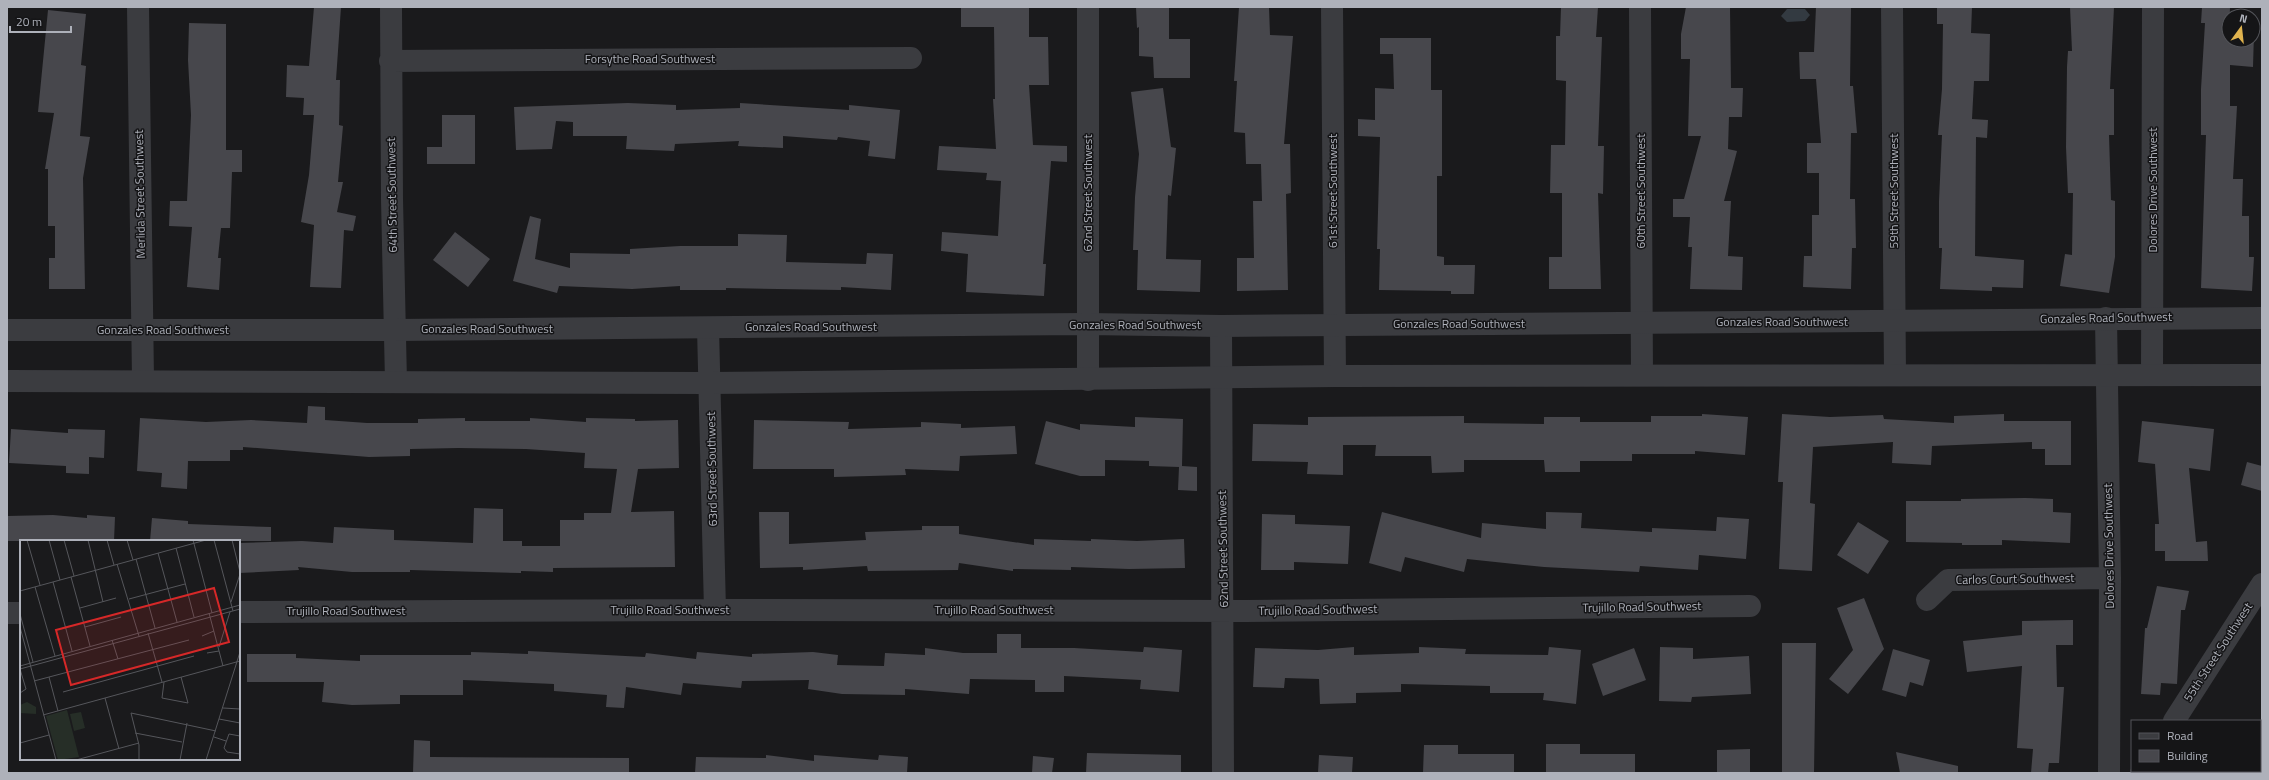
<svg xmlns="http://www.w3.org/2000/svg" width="2269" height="780" font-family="'Titillium Web',sans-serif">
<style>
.water{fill:#333a41}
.building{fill:#47474c}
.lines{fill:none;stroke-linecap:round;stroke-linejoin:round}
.minor{stroke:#3b3c40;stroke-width:22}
.tertiary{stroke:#3b3c40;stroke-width:22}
.labels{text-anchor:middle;stroke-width:3;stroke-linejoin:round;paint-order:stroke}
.street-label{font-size:12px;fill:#aeb1ba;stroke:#151517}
.inset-road{fill:none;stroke:#55565b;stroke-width:1}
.view{fill:#d62828;fill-opacity:0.15;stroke:#d62828;stroke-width:2}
.inset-edge{fill:none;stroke:#aeb1ba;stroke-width:2}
</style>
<rect width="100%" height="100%" fill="#1a1a1c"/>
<!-- water -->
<path class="water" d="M 1787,9 L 1805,9 L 1810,15 L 1805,21 L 1787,22 L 1781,16 Z"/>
<!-- building -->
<path class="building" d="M 314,7 L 341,7 L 336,80 L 340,80 L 339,125 L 343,126 L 338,182 L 343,182 L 337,212 L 356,216 L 353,231 L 344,230 L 341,288 L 310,287 L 314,225 L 301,222 L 309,175 L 314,115 L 303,115 L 304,98 L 286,97 L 287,65 L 309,66 Z
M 961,7 L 1029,7 L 1029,37 L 1048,37 L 1049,85 L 1029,85 L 1033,145 L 1067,146 L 1067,162 L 1051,161 L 1043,264 L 1046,264 L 1044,296 L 966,292 L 968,254 L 941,251 L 942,232 L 998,236 L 1001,181 L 986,180 L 987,173 L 937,170 L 939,146 L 996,149 L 993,99 L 995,99 L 994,27 L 961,27 Z
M 1136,7 L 1169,7 L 1169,39 L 1190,39 L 1190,78 L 1154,78 L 1153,57 L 1139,56 L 1139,27 L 1137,28 Z
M 1239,7 L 1269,7 L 1270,35 L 1293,36 L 1284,144 L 1290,144 L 1291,193 L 1286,194 L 1288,290 L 1237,291 L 1237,258 L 1254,258 L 1253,201 L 1262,201 L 1261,164 L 1246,164 L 1245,133 L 1234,132 L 1237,81 L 1234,81 Z
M 1561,7 L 1598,7 L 1596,37 L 1602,37 L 1598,146 L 1604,146 L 1603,194 L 1598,193 L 1601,289 L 1549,289 L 1549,257 L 1562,257 L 1562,193 L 1550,193 L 1551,145 L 1565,145 L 1566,81 L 1556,80 L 1556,36 L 1560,36 Z
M 1686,7 L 1730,7 L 1731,88 L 1743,88 L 1742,117 L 1729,117 L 1728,149 L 1737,151 L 1724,201 L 1731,201 L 1728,256 L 1743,257 L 1742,290 L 1690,289 L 1692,247 L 1688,247 L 1690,217 L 1673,217 L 1673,199 L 1684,199 L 1701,136 L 1688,136 L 1690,59 L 1681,59 L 1681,34 Z
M 1816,7 L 1851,7 L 1850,86 L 1853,86 L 1857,133 L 1851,133 L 1850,199 L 1855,199 L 1856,248 L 1852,248 L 1851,289 L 1803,287 L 1804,256 L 1812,256 L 1812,215 L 1819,215 L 1819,173 L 1807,173 L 1807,143 L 1821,143 L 1816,79 L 1800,79 L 1799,52 L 1814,52 Z
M 1937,7 L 1972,7 L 1971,33 L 1990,34 L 1989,81 L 1974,81 L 1972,119 L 1988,120 L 1987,138 L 1976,137 L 1975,256 L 2024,260 L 2023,288 L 1992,287 L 1992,291 L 1940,289 L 1942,248 L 1939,248 L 1939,201 L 1942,135 L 1938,135 L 1942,89 L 1943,24 L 1937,24 Z
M 2070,7 L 2114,7 L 2110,89 L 2114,89 L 2114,135 L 2109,135 L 2111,200 L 2115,201 L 2115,257 L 2109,293 L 2060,286 L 2065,254 L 2072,255 L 2073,193 L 2068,193 L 2066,147 L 2067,67 L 2068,51 L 2072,51 Z
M 2202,7 L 2230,7 L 2229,40 L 2253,40 L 2254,33 L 2253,67 L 2230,65 L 2230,106 L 2237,106 L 2233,179 L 2243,179 L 2242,216 L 2249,216 L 2249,257 L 2254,257 L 2252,291 L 2201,288 L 2206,135 L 2201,135 L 2201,89 L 2205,23 L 2201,23 Z
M 48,10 L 86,14 L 81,65 L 86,66 L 80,136 L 90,137 L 83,178 L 85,289 L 49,289 L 49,258 L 55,258 L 55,226 L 48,226 L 48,169 L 45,169 L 54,113 L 38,112 Z
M 189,23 L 226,24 L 226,150 L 242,150 L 242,172 L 232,172 L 230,228 L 221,228 L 218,258 L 221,258 L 219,290 L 187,287 L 192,227 L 169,226 L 170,201 L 187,201 L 191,115 L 188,60 Z
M 1380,38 L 1431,38 L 1431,90 L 1442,90 L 1442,176 L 1437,176 L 1437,256 L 1444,257 L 1444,265 L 1475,265 L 1474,294 L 1451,294 L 1451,291 L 1379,290 L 1380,249 L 1377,249 L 1380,137 L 1358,136 L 1358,119 L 1375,120 L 1375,88 L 1394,89 L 1393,54 L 1380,54 Z
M 1163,88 L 1171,147 L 1176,148 L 1171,196 L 1168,195 L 1166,259 L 1201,260 L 1200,292 L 1137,290 L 1138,250 L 1133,250 L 1135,197 L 1139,154 L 1131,92 Z
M 628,103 L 676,105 L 676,110 L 740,108 L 740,103 L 849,110 L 849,105 L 900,110 L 895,159 L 868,156 L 870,141 L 838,137 L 837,140 L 783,136 L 783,148 L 738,146 L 739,141 L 675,144 L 674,151 L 626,149 L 627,136 L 573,136 L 573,122 L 556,121 L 552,149 L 516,150 L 514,107 Z
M 442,115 L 475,115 L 475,164 L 427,164 L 427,147 L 442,147 Z
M 530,216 L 541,219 L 535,259 L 570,268 L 570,253 L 630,254 L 630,249 L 680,246 L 738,246 L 738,234 L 787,235 L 786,262 L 866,264 L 867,253 L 893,254 L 891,290 L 841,287 L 841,290 L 726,288 L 726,290 L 680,290 L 680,286 L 632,289 L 559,286 L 557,293 L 513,281 Z
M 455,232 L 490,259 L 468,287 L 433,260 Z
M 308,406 L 325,407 L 325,420 L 367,423 L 418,423 L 418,419 L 465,418 L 465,421 L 530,421 L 530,418 L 586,422 L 586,418 L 635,419 L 635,421 L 678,420 L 679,468 L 638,469 L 631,512 L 674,511 L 675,567 L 553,568 L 553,572 L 521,571 L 521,573 L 410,570 L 410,572 L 352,572 L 298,567 L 299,570 L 239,573 L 239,543 L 302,541 L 333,543 L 334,527 L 394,530 L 394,540 L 473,543 L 474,508 L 503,509 L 503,541 L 522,541 L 522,546 L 560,546 L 560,520 L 584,520 L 584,513 L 611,513 L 617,469 L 584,468 L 585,453 L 526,449 L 458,448 L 410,449 L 410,456 L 369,457 L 243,447 L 243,450 L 230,450 L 230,461 L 188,461 L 187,489 L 161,487 L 162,473 L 137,471 L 140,418 L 206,422 L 251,420 L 307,423 Z
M 1702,414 L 1748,417 L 1745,455 L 1695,451 L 1695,454 L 1632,454 L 1632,461 L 1580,461 L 1580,472 L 1545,472 L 1544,460 L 1464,460 L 1464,472 L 1432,473 L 1431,456 L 1375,456 L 1376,445 L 1343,445 L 1343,475 L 1307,474 L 1308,462 L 1252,461 L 1253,424 L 1308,425 L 1308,417 L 1464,416 L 1464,423 L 1544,424 L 1544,417 L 1580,417 L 1580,422 L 1651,422 L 1651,416 L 1702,416 Z
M 1782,414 L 1830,417 L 1883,415 L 1884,419 L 1954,423 L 1954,416 L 2004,414 L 2004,421 L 2071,421 L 2071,465 L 2045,465 L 2045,449 L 2032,449 L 2032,442 L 1932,446 L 1931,465 L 1892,463 L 1893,442 L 1813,447 L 1810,503 L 1815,504 L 1812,571 L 1779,569 L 1783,482 L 1778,482 Z
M 1135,417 L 1183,419 L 1182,466 L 1197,467 L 1197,491 L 1178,490 L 1179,467 L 1149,466 L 1149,461 L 1105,460 L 1105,476 L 1080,476 L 1035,464 L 1046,421 L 1080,430 L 1080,424 L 1135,427 Z
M 754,420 L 849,422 L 848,429 L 921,427 L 921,422 L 961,424 L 961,428 L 1015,426 L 1017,454 L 960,456 L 959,471 L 905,469 L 906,475 L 834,477 L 834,469 L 753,469 Z
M 2142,421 L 2214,429 L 2210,471 L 2189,468 L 2196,542 L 2207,541 L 2208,561 L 2165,561 L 2165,551 L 2155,551 L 2155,524 L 2159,524 L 2155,464 L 2138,462 Z
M 11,429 L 68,433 L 68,429 L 105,430 L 104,458 L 89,457 L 89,474 L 66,473 L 66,466 L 9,463 Z
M 2247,462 L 2262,466 L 2262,491 L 2241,485 Z
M 2025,498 L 2053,499 L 2053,512 L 2071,513 L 2070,543 L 2002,540 L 2002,545 L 1962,545 L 1962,543 L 1906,542 L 1906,501 L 1961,501 L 1961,499 Z
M 759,512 L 789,512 L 789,544 L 866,540 L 865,532 L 922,530 L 922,526 L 959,526 L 959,534 L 1034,545 L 1034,539 L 1091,541 L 1091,539 L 1137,541 L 1184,539 L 1185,568 L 1129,569 L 1071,567 L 1071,570 L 1013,569 L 1013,571 L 959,563 L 958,570 L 868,571 L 867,566 L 803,570 L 803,567 L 760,568 Z
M 1382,512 L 1481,538 L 1482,523 L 1546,529 L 1546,512 L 1582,513 L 1581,528 L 1652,532 L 1652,528 L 1716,531 L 1717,517 L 1749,519 L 1746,559 L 1699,555 L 1698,570 L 1640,566 L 1639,572 L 1544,567 L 1467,559 L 1464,572 L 1405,557 L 1401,572 L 1369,563 Z
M 1262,514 L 1295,515 L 1295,524 L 1350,526 L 1348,564 L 1294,562 L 1294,570 L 1261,570 Z
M 53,515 L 87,518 L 87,515 L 115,517 L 114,541 L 7,541 L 7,516 Z
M 152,518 L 188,521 L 188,524 L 271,527 L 271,541 L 150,541 Z
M 1858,522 L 1889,541 L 1868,574 L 1837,555 Z
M 2157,586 L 2189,591 L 2185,610 L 2181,610 L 2177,684 L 2161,683 L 2160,695 L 2141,694 L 2145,628 L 2147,628 Z
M 1864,598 L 1884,649 L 1848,694 L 1829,679 L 1853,650 L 1837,608 Z
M 2073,620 L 2073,645 L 2056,645 L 2057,687 L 2064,687 L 2059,763 L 2049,763 L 2048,773 L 2031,773 L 2033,749 L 2017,748 L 2022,666 L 1967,672 L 1963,641 L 2022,635 L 2022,621 Z
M 997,634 L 1021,634 L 1021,648 L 1074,648 L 1143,652 L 1144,647 L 1182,650 L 1179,692 L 1140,689 L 1141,680 L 1064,676 L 1064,692 L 1035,692 L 1035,680 L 970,679 L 969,694 L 905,689 L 905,695 L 842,694 L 808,689 L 809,680 L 742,681 L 741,688 L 683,683 L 681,695 L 626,687 L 624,708 L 606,707 L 607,695 L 554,691 L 554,684 L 463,680 L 463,695 L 400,695 L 400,704 L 352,705 L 322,702 L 324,682 L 247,682 L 247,654 L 296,654 L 296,658 L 360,661 L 360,655 L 471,655 L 471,652 L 528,654 L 528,651 L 645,657 L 646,653 L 696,659 L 697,652 L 752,657 L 752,654 L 813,652 L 838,655 L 837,665 L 884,666 L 885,653 L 925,655 L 925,648 L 963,653 L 997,653 Z
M 1782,643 L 1816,643 L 1814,773 L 1782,773 Z
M 1354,647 L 1354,655 L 1419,653 L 1419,647 L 1466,649 L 1465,654 L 1548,655 L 1549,647 L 1581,650 L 1576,704 L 1543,700 L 1544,693 L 1490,693 L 1490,686 L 1401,684 L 1401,692 L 1356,693 L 1356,703 L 1320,704 L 1319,679 L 1285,678 L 1284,688 L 1253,687 L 1255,648 L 1318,650 Z
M 1660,647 L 1693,648 L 1693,659 L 1749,656 L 1751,694 L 1692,697 L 1691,702 L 1659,701 Z
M 1634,648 L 1646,680 L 1603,696 L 1592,664 Z
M 1893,649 L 1930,660 L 1923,686 L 1910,682 L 1906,697 L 1882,690 Z
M 414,740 L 430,741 L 430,757 L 629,758 L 629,773 L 413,773 Z
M 1546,744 L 1580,744 L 1580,754 L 1635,754 L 1635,773 L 1546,773 Z
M 1424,745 L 1458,745 L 1458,754 L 1514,754 L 1514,773 L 1423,773 Z
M 1750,749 L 1750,773 L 1717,773 L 1717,750 Z
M 1896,752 L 1958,766 L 1958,773 L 1900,773 Z
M 1087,753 L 1181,755 L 1181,773 L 1086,773 Z
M 766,755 L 814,761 L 814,755 L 878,760 L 879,755 L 908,757 L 907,773 L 695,773 L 696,757 L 766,758 Z
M 1319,755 L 1353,757 L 1352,773 L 1318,773 Z
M 1033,756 L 1054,758 L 1052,773 L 1032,773 Z"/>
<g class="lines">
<!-- minor -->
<path class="minor" d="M 138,7 L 143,380
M 391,7 L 392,199 L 396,382
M 1088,7 L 1088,380
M 1332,7 L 1335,376
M 1640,7 L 1642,375
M 1892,7 L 1895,374
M 390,61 L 911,58
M 2106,318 L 2110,578 L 2109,773
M 1221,326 L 1223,773
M 708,328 L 715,610
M 2152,374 L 2153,7
M 1927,600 L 1948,580 L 2110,578
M 239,612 L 715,610 L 1245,611 L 1750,606
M 7,613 L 21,613
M 2174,721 L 2262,584
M 2141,773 L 2143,771"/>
<!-- tertiary -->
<path class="tertiary" d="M 7,330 L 396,330 L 1088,324 L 1221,326 L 2262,318
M 7,381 L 710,383 L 1335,376 L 2262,375"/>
</g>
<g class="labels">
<!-- street labels -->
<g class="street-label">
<text x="650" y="63">Forsythe Road Southwest</text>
<text transform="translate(2153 190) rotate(-90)" y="4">Dolores Drive Southwest</text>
<text transform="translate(1333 191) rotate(-90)" y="4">61st Street Southwest</text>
<text transform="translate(1641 191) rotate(-90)" y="4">60th Street Southwest</text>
<text transform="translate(1894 191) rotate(-90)" y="4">59th Street Southwest</text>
<text transform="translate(1088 193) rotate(-90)" y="4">62nd Street Southwest</text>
<text transform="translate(140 194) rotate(-91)" y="4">Merlida Street Southwest</text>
<text transform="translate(392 195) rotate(-91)" y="4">64th Street Southwest</text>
<text transform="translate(2106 318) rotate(-1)" y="4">Gonzales Road Southwest</text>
<text x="1782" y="326">Gonzales Road Southwest</text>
<text x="1459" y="328">Gonzales Road Southwest</text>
<text x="1135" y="329">Gonzales Road Southwest</text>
<text x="811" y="331">Gonzales Road Southwest</text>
<text x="487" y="333">Gonzales Road Southwest</text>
<text x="163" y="334">Gonzales Road Southwest</text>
<text transform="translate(712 469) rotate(-91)" y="4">63rd Street Southwest</text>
<text transform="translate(2109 546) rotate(-91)" y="4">Dolores Drive Southwest</text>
<text transform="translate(1223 549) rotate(-91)" y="4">62nd Street Southwest</text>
<text transform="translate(2015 579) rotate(-1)" y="4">Carlos Court Southwest</text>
<text transform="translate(1642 607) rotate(-1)" y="4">Trujillo Road Southwest</text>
<text x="670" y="614">Trujillo Road Southwest</text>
<text x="994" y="614">Trujillo Road Southwest</text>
<text transform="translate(1318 610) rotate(-1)" y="4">Trujillo Road Southwest</text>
<text x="346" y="615">Trujillo Road Southwest</text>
<text transform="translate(2218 652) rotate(-57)" y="4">55th Street Southwest</text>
</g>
</g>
<!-- overview -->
<g transform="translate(20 540)">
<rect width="220" height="220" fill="#1a1a1c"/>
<path d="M 7,162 L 16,167 L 16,174 L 0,173 L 0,165 ZM 47,170 L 59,217 L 38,220 L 26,176 ZM 61,172 L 65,188 L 54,191 L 50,174 Z" fill="#262e27"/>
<path class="inset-road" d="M 7,0 L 20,45M 29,0 L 40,40M 44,0 L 54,36M 68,0 L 83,62M 87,0 L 94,25M 107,0 L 113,20M 173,0 L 192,73M 194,0 L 213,71M 212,0 L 220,32M 156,8 L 174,77M 138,13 L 157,82M 116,19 L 135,88M 97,24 L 119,96M 51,37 L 70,106M 33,42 L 52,111M 15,47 L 35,116M 0,51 L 186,0M 109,59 L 165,44M 211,62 L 220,34M 60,68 L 96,58M 189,73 L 203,126M 0,74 L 13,122M 0,87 L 36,220M 65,87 L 101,77M 128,93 L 142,142M 182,96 L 194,91M 92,100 L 98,119M 199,107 L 210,72M 187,113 L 199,111M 0,126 L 220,65M 0,129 L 220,69M 29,137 L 38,171M 14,141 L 169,100M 144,142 L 142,158 L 168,163 L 161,137M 43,152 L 174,116M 0,153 L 6,149 L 0,129M 85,158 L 99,209M 203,168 L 220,169M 23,175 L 220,121M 199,179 L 220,183M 115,193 L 162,202M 220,196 L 209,194 L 204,208 L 207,212 L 220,214M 194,197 L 206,201M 0,203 L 29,195M 56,220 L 119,203M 119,220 L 119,205 L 111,173 L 196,191M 160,220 L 167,183M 186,220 L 220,112"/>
<path class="view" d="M 194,48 L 209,102 L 51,145 L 36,90 Z"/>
<rect width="220" height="220" class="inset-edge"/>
</g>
<!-- border -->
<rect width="2269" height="780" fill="none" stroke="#aeb1ba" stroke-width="16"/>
<!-- legend -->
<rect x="2131" y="720" width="130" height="52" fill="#151517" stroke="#525358"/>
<rect x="2139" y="733" width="20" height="6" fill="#3b3c40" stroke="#525358"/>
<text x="2167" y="740" font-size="12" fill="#aeb1ba">Road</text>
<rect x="2139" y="750" width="20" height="12" fill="#47474c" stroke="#525358"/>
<text x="2167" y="760" font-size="12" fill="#aeb1ba">Building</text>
<!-- north arrow -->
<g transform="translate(2241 28) rotate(15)"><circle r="19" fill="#151517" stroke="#525358"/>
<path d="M0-3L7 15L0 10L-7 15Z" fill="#e0b34e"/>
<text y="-6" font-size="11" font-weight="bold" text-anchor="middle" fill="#aeb1ba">N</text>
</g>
<!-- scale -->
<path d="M10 26v6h61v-6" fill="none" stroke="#aeb1ba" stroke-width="2"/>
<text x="16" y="26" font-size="12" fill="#aeb1ba" stroke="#151517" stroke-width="3" paint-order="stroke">20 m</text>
</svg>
